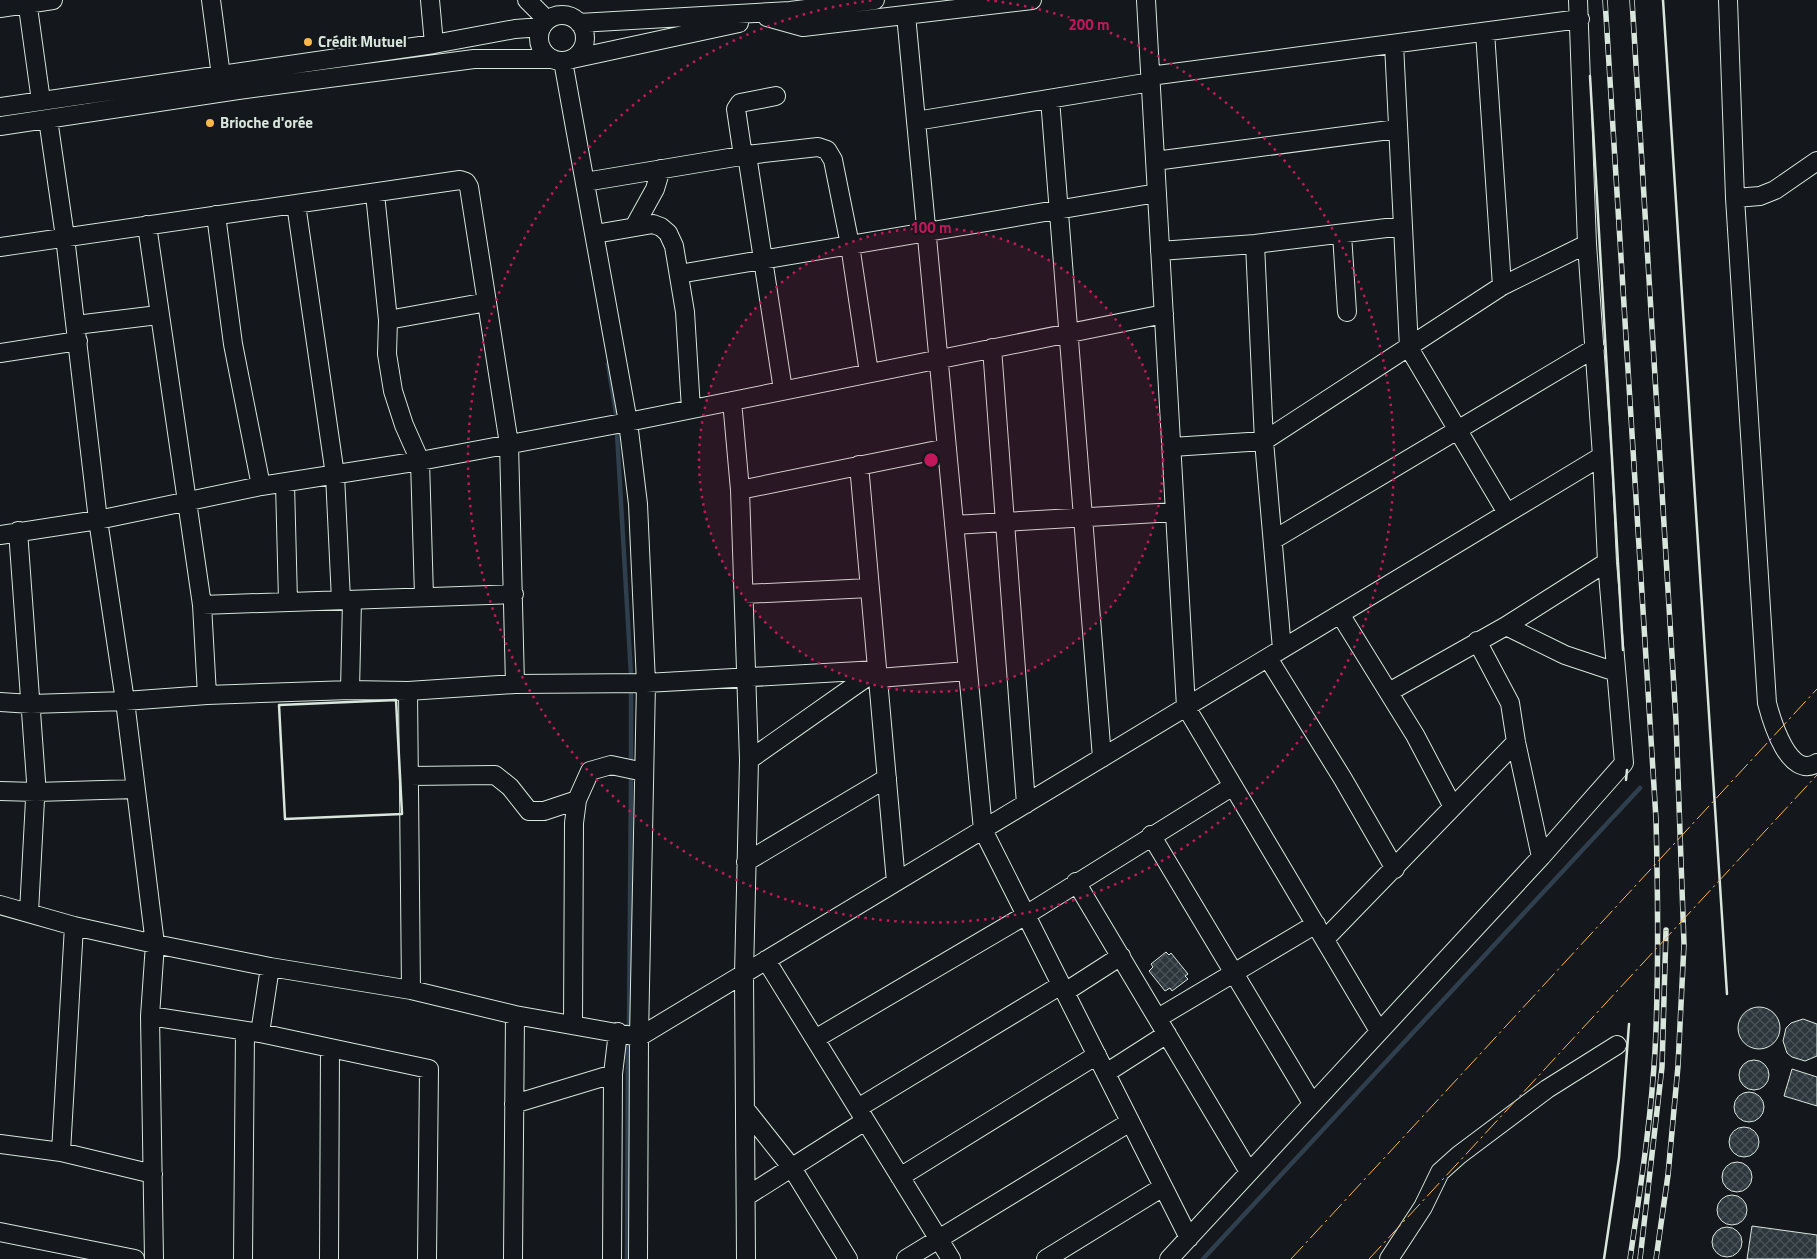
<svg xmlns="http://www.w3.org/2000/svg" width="1817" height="1259" font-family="'Titillium Web',sans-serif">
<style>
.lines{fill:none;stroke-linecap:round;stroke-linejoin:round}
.stream{stroke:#2f3f4d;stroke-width:4.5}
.building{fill:url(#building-cross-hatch);stroke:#d8e6dc}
.minor-casing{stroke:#d8e6dc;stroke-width:20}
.minor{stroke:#14181c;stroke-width:18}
.rail-casing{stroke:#d8e6dc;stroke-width:5.5}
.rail{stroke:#14181c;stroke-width:4;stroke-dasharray:11;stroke-linecap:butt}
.wall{stroke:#d8e6dc;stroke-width:2.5}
.power{stroke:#ffb74d;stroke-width:1;stroke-dasharray:18 4 2.5 4;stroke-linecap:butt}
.ring{fill:none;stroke:#c2185b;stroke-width:2.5;stroke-dasharray:2.5 5}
.poi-dot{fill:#ffb74d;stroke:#14181c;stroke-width:2}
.labels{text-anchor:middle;stroke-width:4;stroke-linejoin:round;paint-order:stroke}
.poi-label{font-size:15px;font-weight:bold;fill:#d8e6dc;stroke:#14181c;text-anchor:start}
.centre{fill:#c2185b;stroke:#14181c;stroke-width:2.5}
.ring-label{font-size:15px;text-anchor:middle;font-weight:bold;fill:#c2185b;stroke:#14181c;stroke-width:4;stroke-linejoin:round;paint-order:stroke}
</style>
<defs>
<pattern id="building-cross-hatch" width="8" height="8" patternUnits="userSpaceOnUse" patternTransform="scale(1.25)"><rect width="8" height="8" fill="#2c363c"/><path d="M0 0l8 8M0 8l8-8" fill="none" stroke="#4a5358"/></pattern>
</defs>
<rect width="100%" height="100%" fill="#14181c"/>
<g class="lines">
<!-- stream -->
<path class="stream" d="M 608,364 L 616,414
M 617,433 L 631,675
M 631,762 L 631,689
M 629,1030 L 631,777
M 627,1259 L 628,1038
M 1203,1259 L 1640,788"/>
</g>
<!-- building -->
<path class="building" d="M 1166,952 L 1169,955 L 1171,953 L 1188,974 L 1185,976 L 1188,979 L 1172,991 L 1170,988 L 1165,991 L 1149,971 L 1153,967 L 1151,964 Z
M1738 1028a21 21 0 1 1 42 0a21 21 0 1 1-42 0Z
M 1803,1019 L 1817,1024 L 1817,1056 L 1805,1061 L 1792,1057 L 1787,1053 L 1783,1041 L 1786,1028 L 1791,1023 Z
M1739 1075a15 15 0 1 1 30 0a15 15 0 1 1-30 0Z
M 1792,1069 L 1817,1077 L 1817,1106 L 1784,1096 Z
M1734 1107a15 15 0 1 1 30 0a15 15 0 1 1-30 0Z
M1729 1142a15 15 0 1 1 30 0a15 15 0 1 1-30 0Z
M1722 1177a15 15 0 1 1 30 0a15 15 0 1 1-30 0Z
M1717 1210a15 15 0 1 1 30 0a15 15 0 1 1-30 0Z
M 1752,1226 L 1817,1235 L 1817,1259 L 1747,1259 Z
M1712 1242a15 15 0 1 1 30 0a15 15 0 1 1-30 0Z"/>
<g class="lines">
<!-- minor casing -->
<g class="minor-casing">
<path id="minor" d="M 27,0 L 41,101
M 211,0 L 221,76
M 430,0 L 434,44
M 527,0 L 547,20
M 1146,0 L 1186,707 L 1379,1031
M 1728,0 L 1735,198 L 1767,703 C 1772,722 1789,780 1817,763
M 0,8 L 53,0
M 906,15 L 983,830 L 1189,1238
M539 38a23 23 0 1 1 46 0a23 23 0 1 1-46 0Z
M 767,17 L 803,27 L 1032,0
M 579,23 L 790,11 L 875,0
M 1485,32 L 1502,286
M 1394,44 L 1409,348 L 1507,513
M 572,59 L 739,23
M 563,61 L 628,422 L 638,504 L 646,683 L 639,1037 L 638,1259
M 1150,76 L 1580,19
M 1050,99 L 1102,758
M 0,107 L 434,44 L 515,29 L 542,27
M 48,119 L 65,237 L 98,520 L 125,701 L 155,944 L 150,1016 L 154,1259
M 916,121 L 1151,82
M 0,126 L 238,90 L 474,59 L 553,59
M 743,156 L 736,109 L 740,103 L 776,96
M 1155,161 L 1397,129
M 585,182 L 747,155
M 375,194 L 388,320 L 387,354 L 393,391 L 404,425 L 420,461 L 424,596
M 1735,198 L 1760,196 L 1775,190 L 1817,161
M 296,204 L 335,475 L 341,600
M 216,215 L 233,344 L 261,486
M 147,225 L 202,605 L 207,695
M 634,227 L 655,189 L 661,169
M 595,234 L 653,224 L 661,227 L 668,233 L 674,246 L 685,312 L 691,409
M 1342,234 L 1347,312
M 1255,244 L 1264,441 L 1282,649
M 0,247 L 460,180 L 466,182 L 469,187 L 509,444 L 515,684
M 1160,251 L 1255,244 L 1403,226
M 679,274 L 1157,193
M 388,320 L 487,302
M 76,325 L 158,315
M 992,348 L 1026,804
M 0,353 L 78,341
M 783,390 L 747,155 L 818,147 L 827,150 L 833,160 L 850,245 L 869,373
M 732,401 L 740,490 L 749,760 L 744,974 L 746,1259
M 1172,447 L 1264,441 L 1502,286 L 1587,244
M 859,465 L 896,882
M 285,484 L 288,601
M 740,490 L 947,448
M 954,525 L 1175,512
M 18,531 L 36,781 L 29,912
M 0,535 L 98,520 L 261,486 L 420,461 L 628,422 L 1164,314
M 1273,540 L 1595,348
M 744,594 L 870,588
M 202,605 L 514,594
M 1340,614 L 1415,735 L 1453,807
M 1506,626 L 1565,655 L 1616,672
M 1477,641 L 1510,703 L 1516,742 L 1541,857
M 1268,658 L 1343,779 L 1395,869
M 878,678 L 968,671
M 350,690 L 352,600
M 408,691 L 411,990
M 1389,692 L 1506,626 L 1607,562
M 0,702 L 31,704 L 125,701 L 207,695 L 350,690 L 408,691 L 515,684 L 646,683 L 877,670
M 749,760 L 877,670
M 409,776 L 495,775 L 510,787 L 529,811 L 544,811 L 577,800
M 0,791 L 36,792 L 135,789
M 1151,835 L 1312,1103
M 746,862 L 887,778
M 1076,882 L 1249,1172
M 0,905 L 74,926 L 155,944 L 270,967 L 411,990 L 515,1015 L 639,1037 L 1602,456
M 1325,939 L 1516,742
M 766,960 L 951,1259
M 1065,992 L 1121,956
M 150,1016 L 260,1033 L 429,1069 L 427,1259
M 1158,1018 L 1316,924
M 573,1025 L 574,823 L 577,800 L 590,771 L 611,765 L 644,772
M 260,1033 L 270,967
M 815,1039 L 1026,915 L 1233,786
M 1106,1073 L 1167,1034
M 514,1104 L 613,1074
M 858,1108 L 1061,985
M 746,1110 L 792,1168 L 848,1259
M 0,1144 L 61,1152 L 153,1174
M 61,1152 L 74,926
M 900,1177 L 1097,1055
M 747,1196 L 865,1121
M 0,1232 L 135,1259
M 243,1259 L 245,1031
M 329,1259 L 330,1048
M 513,1259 L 515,1015
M 612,1259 L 613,1074 L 618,1032
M 906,1259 L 1130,1122
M 1046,1259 L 1163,1187
M 1169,1259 L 1541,857 L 1624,763 L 1607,562 L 1602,456 L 1587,244 L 1578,0
M 1389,1259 L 1423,1207 L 1440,1172 L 1459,1155 L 1547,1089 L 1617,1045"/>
</g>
<!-- minor -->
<use href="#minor" class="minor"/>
<!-- rail casing -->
<g class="rail-casing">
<path id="rail" d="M 1605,0 L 1656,819 C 1658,897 1659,974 1655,1051 C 1651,1121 1640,1190 1630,1259
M 1632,0 L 1676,721 L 1684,944 L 1678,1066 L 1668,1175 L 1656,1259
M 1640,1259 L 1662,1067 L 1666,930"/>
</g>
<!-- rail -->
<use href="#rail" class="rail"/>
<!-- wall -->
<path class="wall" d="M 1663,0 L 1727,994
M 1590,76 L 1623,650
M 396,700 L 402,814 L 285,819 L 279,705 Z
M 1626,780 L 1627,770
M 1604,1259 L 1619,1158 L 1629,1024"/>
<!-- power -->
<path class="power" d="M 1291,1259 L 1817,689
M 1369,1259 L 1817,775"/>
</g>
<!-- distance rings -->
<circle cx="931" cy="460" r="232" fill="#c2185b" fill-opacity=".12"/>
<g class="ring">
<circle cx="931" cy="460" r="232"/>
<path d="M987 0A463 463 0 1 1 875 0"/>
</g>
<!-- markers -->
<g class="poi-dot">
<circle cx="308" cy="42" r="5"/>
<circle cx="210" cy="123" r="5"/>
</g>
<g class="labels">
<!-- poi labels -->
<g class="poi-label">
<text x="318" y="47">Crédit Mutuel</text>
<text x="220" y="128">Brioche d'orée</text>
</g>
</g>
<circle cx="931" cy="460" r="8" class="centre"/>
<g class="ring-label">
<text x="1089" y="30">200 m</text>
<text x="931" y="233">100 m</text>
</g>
</svg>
